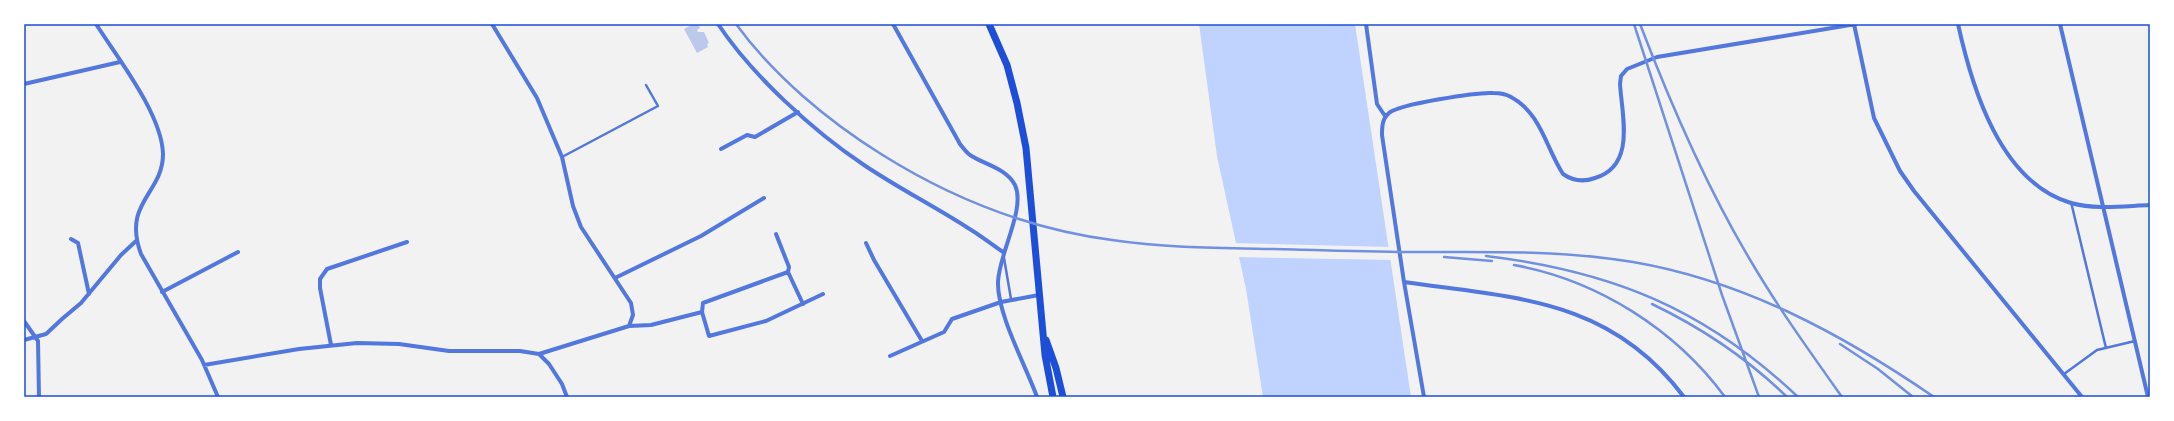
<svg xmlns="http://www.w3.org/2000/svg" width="2174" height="421" font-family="Manrope,sans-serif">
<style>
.water{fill:#bfd3fe}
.pier{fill:#f2f2f2}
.building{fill:#bdc9ec}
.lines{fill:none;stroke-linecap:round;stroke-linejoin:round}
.service{stroke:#5277de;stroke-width:2.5}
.minor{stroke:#5277de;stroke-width:4}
.secondary{stroke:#1d4ed8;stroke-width:7}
.rail{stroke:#7290e2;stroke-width:2.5}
.neatline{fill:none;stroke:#1d4ed8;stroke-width:1.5}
</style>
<rect width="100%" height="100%" fill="#f2f2f2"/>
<!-- water -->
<path class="water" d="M 1199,24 L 1355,24 L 1411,397 L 1263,397 L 1246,289 L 1217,156 Z"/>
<!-- pier -->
<path class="pier" d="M 1234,243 L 1391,247 L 1393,260 L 1237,257 Z"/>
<!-- building -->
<path class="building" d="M 693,24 L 698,24 L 700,28 L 697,30 L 698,32 L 704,32 L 709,43 L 707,44 L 708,47 L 697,53 L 684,29 Z"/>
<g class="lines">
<!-- service -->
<path class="service" d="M 562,157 L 658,106 L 646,85
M 2071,202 L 2106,348
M 1004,258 L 1011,299
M 2064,374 L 2097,350 L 2135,341"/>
<!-- minor -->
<path class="minor" d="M 96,24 C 117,57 162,114 163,154 C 163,194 122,202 141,254 L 202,360 L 218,397
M 492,24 L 537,98 L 562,157 L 573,206 L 581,227 L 631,303 L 633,315 L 629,326 L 539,354
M 718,24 C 752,75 813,131 864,165 C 898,188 934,206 968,228 C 980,235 991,244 1003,252
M 893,24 L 960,144 C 963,148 966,152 970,155 C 985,165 1006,168 1015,185 C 1026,209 999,253 998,282 C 997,314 1026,366 1037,397
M 1366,24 L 1377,104 L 1385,116
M 1854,24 L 1874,118 L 1900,171 L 1914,191 L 2082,397
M 1958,24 C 1972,88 2000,182 2071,203 C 2096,210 2124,206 2150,205
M 2060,24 L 2148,397
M 24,84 L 120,62
M 721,149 L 747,135 L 755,137 L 798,112
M 776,234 L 789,267 L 788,272
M 71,239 L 78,243 L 89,294
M 866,243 L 874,260 L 922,341
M 615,278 L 701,236 L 764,198
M 1404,282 C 1515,298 1610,298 1684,397
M 162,292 L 238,252
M 702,312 L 703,303 L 788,272 L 803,304
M 24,321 L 38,341 L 39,397
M 629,326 L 651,325 L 702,312 L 709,336 L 766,321 L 823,294
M 24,340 L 46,334 L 62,319 L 81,303 L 121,255 L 136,241
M 331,345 L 320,288 L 320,279 L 327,269 L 407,242
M 890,356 L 944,332 L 952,319 L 1001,302 L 1039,295
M 204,365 L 299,349 L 357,343 L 399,344 L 449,351 L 520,351 L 539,354 L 549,364 L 562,384 L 567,397
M 1424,397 L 1404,282 L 1382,135 C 1382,127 1382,119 1389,113 C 1399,104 1478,92 1493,93 C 1499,93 1506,94 1511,97 C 1541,113 1546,148 1563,174 C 1573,181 1584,182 1595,178 C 1636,166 1622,116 1620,84 L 1621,76 L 1627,69 L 1657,57 L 1856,24"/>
<!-- secondary -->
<path class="secondary" d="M 989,24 L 1007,65 L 1017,103 L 1026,148 L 1045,355 L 1053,397
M 1046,340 L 1056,368 L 1063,397"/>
<!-- rail -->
<path class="rail" d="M 736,24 C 773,75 828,121 881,154 C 951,198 1029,229 1112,240 C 1165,248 1220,248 1274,249 C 1322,250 1370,252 1418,252 C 1490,252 1561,250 1633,262 C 1744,281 1842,334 1934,397
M 1634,24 L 1722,295 L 1759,397
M 1640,24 C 1671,105 1705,184 1749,258 C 1777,306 1810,352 1842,397
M 1486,256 C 1612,271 1705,309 1798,397
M 1444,257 L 1492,261
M 1514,265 C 1597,280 1675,329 1725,397
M 1652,304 C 1702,328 1747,358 1787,397
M 1840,344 L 1878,369 L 1913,397"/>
</g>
<!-- border -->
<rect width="2174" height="421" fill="none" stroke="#ffffff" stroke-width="50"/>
<rect x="25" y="25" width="2124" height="371" class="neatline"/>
</svg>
